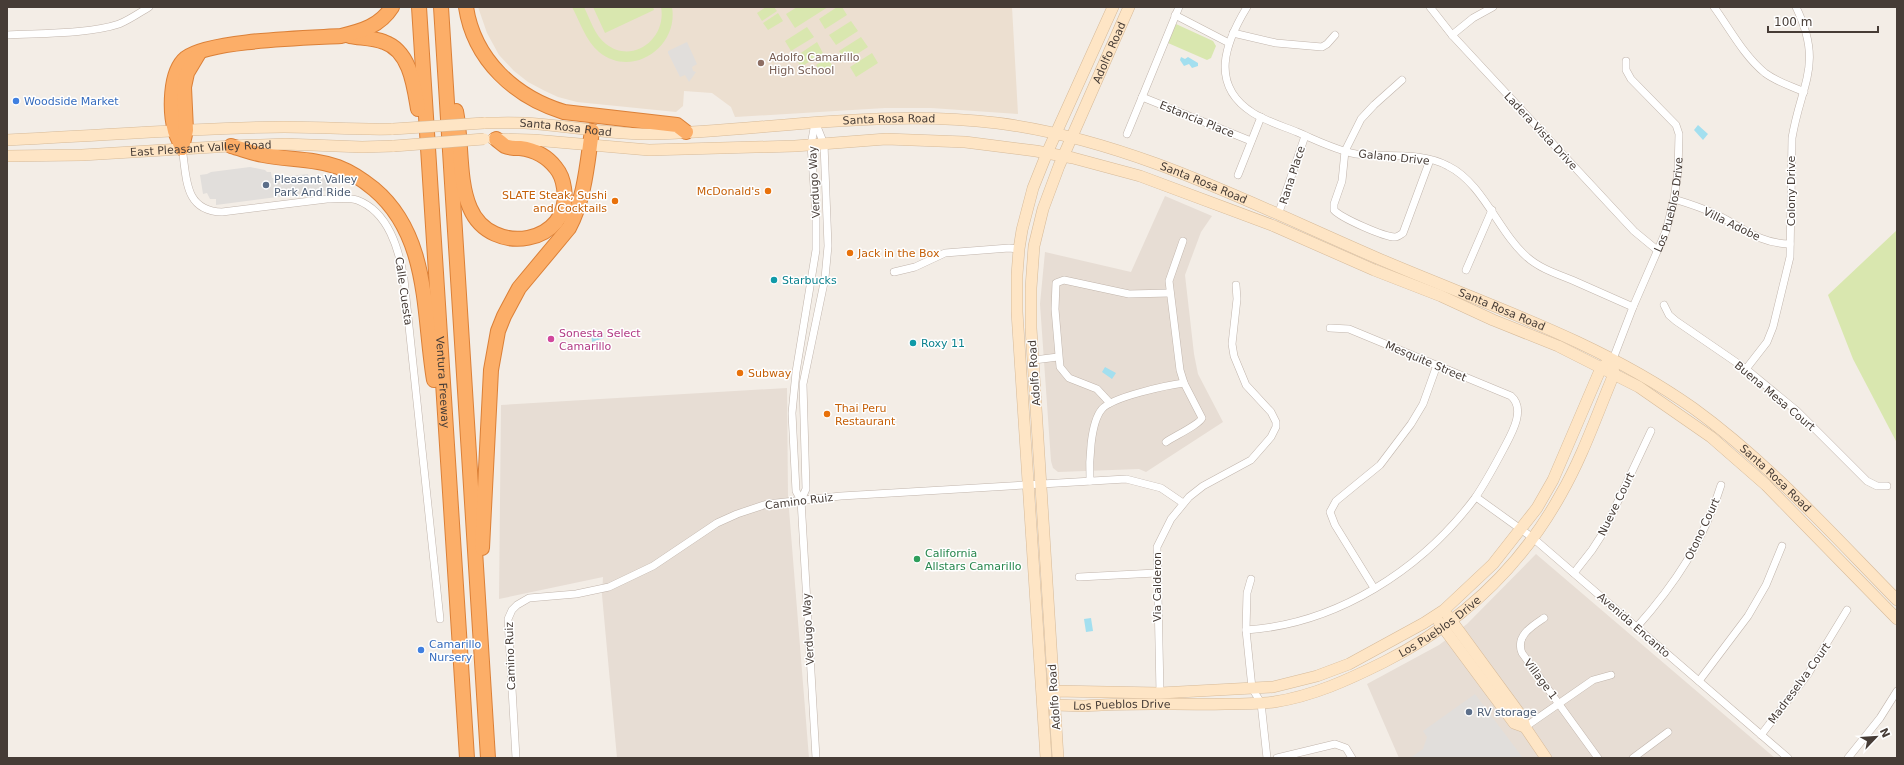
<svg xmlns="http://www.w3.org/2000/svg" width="1904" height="765" font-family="'DejaVu Sans',sans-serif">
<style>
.residential{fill:#e7ddd4}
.education{fill:#ecdfd0}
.green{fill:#d9e7af}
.parking{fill:#e1dedb}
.water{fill:#a3dfef}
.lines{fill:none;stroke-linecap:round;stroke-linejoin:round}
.street-casing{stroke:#c1b5ac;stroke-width:8}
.secondary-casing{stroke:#d6ba99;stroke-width:12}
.highway-casing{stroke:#db8038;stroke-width:16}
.street{stroke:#fff;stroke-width:7}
.secondary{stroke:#fee5c5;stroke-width:11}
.highway{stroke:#fcae68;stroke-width:14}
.secondary-bridge-casing{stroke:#d6ba99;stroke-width:12;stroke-linecap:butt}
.secondary-bridge{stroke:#fee5c5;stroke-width:11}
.education-dot{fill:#8d6e63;stroke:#fff;stroke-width:1.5}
.shop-dot{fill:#3f7fe0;stroke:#fff;stroke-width:1.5}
.service-dot{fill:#5c6f8a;stroke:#fff;stroke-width:1.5}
.food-dot{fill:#e8710a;stroke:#fff;stroke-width:1.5}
.culture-dot{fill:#0f9aa8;stroke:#fff;stroke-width:1.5}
.hotel-dot{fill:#d1479c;stroke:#fff;stroke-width:1.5}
.leisure-dot{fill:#2e9e5b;stroke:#fff;stroke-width:1.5}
.labels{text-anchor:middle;stroke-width:3;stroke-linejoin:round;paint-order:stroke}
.street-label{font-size:11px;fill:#463c36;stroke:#fff}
.education-label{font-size:11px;fill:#785e54;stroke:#fff;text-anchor:start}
.shop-label{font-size:11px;fill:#366cbe;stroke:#fff;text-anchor:start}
.service-label{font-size:11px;fill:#4e5e75;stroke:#fff;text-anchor:start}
.food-label{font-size:11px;fill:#c56008;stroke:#fff;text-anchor:start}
.culture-label{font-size:11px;fill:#0d838f;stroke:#fff;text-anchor:start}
.hotel-label{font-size:11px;fill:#b23c85;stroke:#fff;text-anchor:start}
.leisure-label{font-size:11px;fill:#27864d;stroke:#fff;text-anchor:start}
</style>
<rect width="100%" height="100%" fill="#f3ede6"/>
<!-- residential -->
<path class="residential" d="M 1165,196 L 1212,216 L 1201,232 L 1185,275 L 1194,354 L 1198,374 L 1223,422 L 1146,472 L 1139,469 L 1058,472 L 1053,468 L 1051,461 L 1040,304 L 1045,252 L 1131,272 Z
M 787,388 L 788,497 L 809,758 L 617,758 L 602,595 L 603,577 L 499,599 L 501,405 Z
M 1536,554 L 1775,758 L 1399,758 L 1367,684 L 1439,645 L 1467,624 Z"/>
<!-- education -->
<path class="education" d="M 478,7 L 1012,7 L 1018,114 L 931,108 L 885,108 L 735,117 L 731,107 L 712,93 L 684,91 L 683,106 L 676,112 L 577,102 L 558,97 L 545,91 L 528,82 L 514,71 L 499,55 L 487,33 Z"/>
<!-- green -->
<path class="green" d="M 572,7 L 584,7 C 590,19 595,36 606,44 C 633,65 667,38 661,7 L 672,7 C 679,47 632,79 599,52 C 586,41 580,22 572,7 Z
M 593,7 L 653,7 L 654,10 L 605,33 Z
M 766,7 L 774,7 L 777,11 L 762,21 L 757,13 Z
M 797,7 L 828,7 L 795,28 L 786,14 Z
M 837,7 L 842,7 L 847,15 L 825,29 L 819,19 Z
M 778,13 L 783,21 L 768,30 L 763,23 Z
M 851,21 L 858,31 L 836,45 L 829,35 Z
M 1176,24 L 1213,41 L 1216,46 L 1211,58 L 1207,60 L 1168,43 Z
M 807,27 L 814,37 L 791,51 L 785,41 Z
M 861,37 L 868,47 L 846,61 L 839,51 Z
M 817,42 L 823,53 L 801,67 L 795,57 Z
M 872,53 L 878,63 L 856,77 L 850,67 Z
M 827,58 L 834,68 L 823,75 L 816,65 Z
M 1897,230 L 1897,443 L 1853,359 L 1828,295 Z"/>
<!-- parking -->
<path class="parking" d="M 687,42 L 697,64 L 692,67 L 693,71 L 696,72 L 689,82 L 685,75 L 680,77 L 668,53 L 668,51 Z
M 250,167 L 265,170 L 267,172 L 271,172 L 272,178 L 308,174 L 309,180 L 326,178 L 329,180 L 331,190 L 216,205 L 216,199 L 210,199 L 207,193 L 203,194 L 200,175 L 207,174 L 211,172 Z
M 1475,694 L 1523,758 L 1410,758 L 1423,749 L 1427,737 L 1423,731 Z"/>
<!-- water -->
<path class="water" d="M 1181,57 L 1185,59 L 1188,57 L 1198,63 L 1198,66 L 1192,68 L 1189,64 L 1184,66 L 1180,60 Z
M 1698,125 L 1708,134 L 1703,140 L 1694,130 Z
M 591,333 L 604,333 L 604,338 L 592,342 Z
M 1105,367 L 1116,373 L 1112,379 L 1102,372 Z
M 1091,618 L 1093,631 L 1086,632 L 1084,619 Z"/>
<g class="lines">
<!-- street casing -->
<g class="street-casing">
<g id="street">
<path d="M 1247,7 C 1225,43 1209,85 1253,113 C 1266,121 1282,126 1297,132 C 1316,140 1335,150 1356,154 C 1386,158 1421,151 1448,166 C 1483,183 1499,233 1527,257 C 1539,268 1557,274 1572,280 C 1592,289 1613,298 1633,307"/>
<path d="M 1430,7 L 1452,35 L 1634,231 L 1657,250"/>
<path d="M 1714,7 C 1730,29 1744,56 1765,73 C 1777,82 1791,86 1804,92"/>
<path d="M 1175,15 L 1229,43"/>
<path d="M 1233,33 L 1276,43 L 1322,47 L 1327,44 L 1335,35"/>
<path d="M 7,35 C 39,33 89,34 119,24 C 129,20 139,13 149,7"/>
<path d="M 1452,35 L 1473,18 L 1493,7"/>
<path d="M 1402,80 L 1374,105 L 1361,119 L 1345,151 L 1342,181 L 1334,204 L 1334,210 C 1341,218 1384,237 1395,237 C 1398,237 1400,235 1403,233 L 1430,160"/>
<path d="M 1142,97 L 1251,141"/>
<path d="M 815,123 L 811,145 L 816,214 L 816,250 L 796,372 L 792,413 L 796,491 L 801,500 L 816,758"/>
<path d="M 1127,134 L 1179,7"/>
<path d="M 182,148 C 187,176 183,211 222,212 L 327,199 C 336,199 348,197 357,200 C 389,212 399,250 404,279 L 440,619"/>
<path d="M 1238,175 L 1261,117"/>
<path d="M 1674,199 C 1687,203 1700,207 1713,213 C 1740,225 1758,244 1790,244"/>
<path d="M 1278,215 L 1305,136"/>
<path d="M 1466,270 L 1492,210"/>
<path d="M 894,272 L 915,267 L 945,253 L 1009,248 L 1019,249"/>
<path d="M 1664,305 L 1669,315 L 1676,321 L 1746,369 L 1797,411 L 1867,481 L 1877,486 L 1887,486"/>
<path id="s1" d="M 1613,359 L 1633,307 L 1666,231 L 1674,199 L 1678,171 L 1679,134 L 1676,125 L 1631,79 L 1626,70 L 1626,61"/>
<path d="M 1034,360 L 1058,357"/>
<path d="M 1746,369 L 1767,342 L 1773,327 L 1790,257 L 1792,138 C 1801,83 1824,65 1796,7"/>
<path d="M 1110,403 L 1097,389 L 1069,378 L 1060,367 L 1055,309 L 1056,283 L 1064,280 L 1129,294 L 1170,293"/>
<path d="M 1166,442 C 1173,437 1200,424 1202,418 L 1184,383 L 1180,370 L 1169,281 L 1183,241"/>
<path d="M 1090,481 C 1089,463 1090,423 1102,409 C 1112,397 1168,385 1184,383"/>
<path d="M 1476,497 L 1533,538 L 1788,758"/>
<path d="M 801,500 L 806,489 L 803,384 L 825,278 L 828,246 L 824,144 L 816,124"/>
<path d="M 1574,573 L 1592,550 L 1603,533 L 1651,431"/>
<path d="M 1079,577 L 1156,573"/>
<path d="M 1251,579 L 1247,593 L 1246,630 L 1252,688 L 1261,703 L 1267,758"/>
<path d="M 1374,588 L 1335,525 L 1330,512 L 1336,501 L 1380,465 L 1411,424 L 1423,404 L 1437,365"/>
<path d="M 1544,618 C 1532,626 1515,636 1522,653 L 1598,758"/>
<path d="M 1636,628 C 1676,583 1703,542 1721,485"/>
<path d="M 1246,630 C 1337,624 1421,570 1475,498 C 1486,482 1495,465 1504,448 C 1512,433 1526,409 1511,396 L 1349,329 L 1330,328"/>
<path d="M 1699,681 L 1748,616 L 1766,585 L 1782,546"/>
<path d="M 1160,693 L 1157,547 L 1171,519 L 1189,497 L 1203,486 L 1251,460 L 1271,437 L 1276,427 L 1276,422 L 1271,412 L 1246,385 L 1234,356 L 1232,344 L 1237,299 L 1236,285"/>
<path d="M 1525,727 L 1593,680 L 1611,675"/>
<path d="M 1761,735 L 1808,674 L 1847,610"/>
<path d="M 516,758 L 508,619 L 512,610 L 517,605 L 529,598 L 576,594 L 609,587 L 653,566 L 717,523 L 737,514 L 767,504 L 841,496 L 1126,479 L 1161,488 L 1183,503"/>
<path d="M 1277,758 L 1335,744 L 1346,748 L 1352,758"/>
<path d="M 1633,758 L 1668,732"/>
<path d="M 1848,758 L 1880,718 L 1897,691"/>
</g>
</g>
<!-- secondary casing -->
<g class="secondary-casing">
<g id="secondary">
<path id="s2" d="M 484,123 C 502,123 520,122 538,124 C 577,127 615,135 654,134 C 768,130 883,109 997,123 C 1131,140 1254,205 1377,258 C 1484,304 1597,340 1693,408 C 1769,463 1832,534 1897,600"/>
<path d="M 493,139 L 534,140 L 649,150 L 795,146 L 886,139 L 965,142 L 1036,151 L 1073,158 L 1140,176 L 1274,226 L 1374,270 L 1441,296 L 1493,320 L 1558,346 L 1639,387 L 1711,437 L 1766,485 L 1897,619"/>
<path d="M 7,140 C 99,136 191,128 284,127 C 320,127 357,130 393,129"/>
<path id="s3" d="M 7,156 L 82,155 L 231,146 L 285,144 L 362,147 L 394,146"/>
<path d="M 1448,616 L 1522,717 L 1525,727 L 1546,758"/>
<path d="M 1439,622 L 1514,723 L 1525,727"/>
<path d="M 1047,695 L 1054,691 L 1160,693 L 1273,687 L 1317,676 L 1349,664 L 1424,623 L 1444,610 L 1493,564 L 1537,508 L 1553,480 L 1601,368 L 1606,364"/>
<path id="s4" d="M 1049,701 L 1055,705 L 1084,706 C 1131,702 1178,705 1225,704 C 1241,704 1258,704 1274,702 C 1313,696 1348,680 1384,662 C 1460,624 1519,570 1561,494 C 1583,456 1597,414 1614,374 L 1613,367"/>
<path d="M 1046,758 L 1017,312 L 1017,275 L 1019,249 L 1022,230 L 1033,188 L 1047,153 L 1113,7"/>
<path id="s5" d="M 1058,758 L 1031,328 L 1031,288 L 1034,246 L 1043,209 L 1059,166 L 1129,7"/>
</g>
</g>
<!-- highway casing -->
<g class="highway-casing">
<g id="highway">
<path id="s6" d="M 419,7 L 467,758"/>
<path d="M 441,7 L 488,758"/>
<path d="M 466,7 C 474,60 515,97 564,112 L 677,125 L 686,132"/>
<path d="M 350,36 C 362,38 374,38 384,42 C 410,51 414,85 418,109"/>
<path d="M 456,111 C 462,140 458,181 470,208 C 491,258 573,244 564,188 C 563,181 561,174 556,168 C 547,156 535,150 520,148 C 516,148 509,148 505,146 C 502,144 499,141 496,139"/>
<path d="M 231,146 C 242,149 252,153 263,155 C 288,160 313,158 338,167 C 351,172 363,180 374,189 C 430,236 423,314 434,380"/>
<path d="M 182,148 C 180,142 177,137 175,131 C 170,112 169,72 186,58 C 209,40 308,38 341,36 C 362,31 380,26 392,7"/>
<path d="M 182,148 L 186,130 L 184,87 L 187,73 L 199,53"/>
<path d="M 482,548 L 491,370 L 498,331 L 504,316 L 519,288 L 569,228 C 585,198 587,164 592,131"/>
</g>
</g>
<!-- street -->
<use href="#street" class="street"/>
<!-- secondary -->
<use href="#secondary" class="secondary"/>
<!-- highway -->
<use href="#highway" class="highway"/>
<!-- secondary-bridge casing -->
<g class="secondary-bridge-casing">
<path id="secondary-bridge" d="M 393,129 L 484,123
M 394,146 L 484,139"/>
</g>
<!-- secondary-bridge -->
<use href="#secondary-bridge" class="secondary-bridge"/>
</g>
<!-- markers -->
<circle class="education-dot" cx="761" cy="63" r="4"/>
<g class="shop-dot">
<circle cx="16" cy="101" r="4"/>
<circle cx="421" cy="650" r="4"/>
</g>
<g class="service-dot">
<circle cx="266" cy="185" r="4"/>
<circle cx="1469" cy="712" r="4"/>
</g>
<g class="food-dot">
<circle cx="768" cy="191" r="4"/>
<circle cx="615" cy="201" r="4"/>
<circle cx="850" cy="253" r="4"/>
<circle cx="740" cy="373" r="4"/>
<circle cx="827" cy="414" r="4"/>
</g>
<g class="culture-dot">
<circle cx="774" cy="280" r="4"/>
<circle cx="913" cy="343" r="4"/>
</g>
<circle class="hotel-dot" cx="551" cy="339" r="4"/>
<circle class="leisure-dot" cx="917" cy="559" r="4"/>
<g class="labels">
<!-- street labels -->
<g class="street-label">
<text dy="4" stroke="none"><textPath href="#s5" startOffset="721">Adolfo Road</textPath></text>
<text transform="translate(1197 119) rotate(22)" y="4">Estancia Place</text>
<text dy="4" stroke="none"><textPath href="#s2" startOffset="406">Santa Rosa Road</textPath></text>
<text dy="4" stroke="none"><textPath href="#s2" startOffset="82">Santa Rosa Road</textPath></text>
<text transform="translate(1541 131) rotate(47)" y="4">Ladera Vista Drive</text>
<text dy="4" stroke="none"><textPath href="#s3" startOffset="194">East Pleasant Valley Road</textPath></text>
<text transform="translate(1394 157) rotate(6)" y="4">Galano Drive</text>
<text transform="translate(1292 175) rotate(-72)" y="4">Rana Place</text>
<text transform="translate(814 182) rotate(-93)" y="4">Verdugo Way</text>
<text dy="4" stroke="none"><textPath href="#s2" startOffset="730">Santa Rosa Road</textPath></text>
<text transform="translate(1791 191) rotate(-90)" y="4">Colony Drive</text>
<text dy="4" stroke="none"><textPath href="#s1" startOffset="165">Los Pueblos Drive</textPath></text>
<text transform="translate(1732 224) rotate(26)" y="4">Villa Adobe</text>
<text transform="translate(404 291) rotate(82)" y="4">Calle Cuesta</text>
<text dy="4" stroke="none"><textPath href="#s2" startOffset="1054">Santa Rosa Road</textPath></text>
<text transform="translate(1426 361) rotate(23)" y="4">Mesquite Street</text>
<text transform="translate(1034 373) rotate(-94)" y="4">Adolfo Road</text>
<text dy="4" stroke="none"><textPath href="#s6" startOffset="376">Ventura Freeway</textPath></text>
<text transform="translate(1775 396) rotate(40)" y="4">Buena Mesa Court</text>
<text dy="4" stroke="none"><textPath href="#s2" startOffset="1378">Santa Rosa Road</textPath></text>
<text transform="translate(799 501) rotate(-7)" y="4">Camino Ruiz</text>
<text transform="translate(1616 504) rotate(-64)" y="4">Nueve Court</text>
<text transform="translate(1702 529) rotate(-65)" y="4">Otono Court</text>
<text transform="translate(1157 587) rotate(-90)" y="4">Via Calderon</text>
<text transform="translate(1634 625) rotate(41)" y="4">Avenida Encanto</text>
<text dy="4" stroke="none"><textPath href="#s4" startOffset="410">Los Pueblos Drive</textPath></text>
<text transform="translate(808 629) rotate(-93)" y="4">Verdugo Way</text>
<text transform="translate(510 656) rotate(-92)" y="4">Camino Ruiz</text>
<text transform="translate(1541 679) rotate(53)" y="4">Village 1</text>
<text transform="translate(1799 683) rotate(-54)" y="4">Madreselva Court</text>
<text transform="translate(1054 697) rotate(-94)" y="4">Adolfo Road</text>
<text dy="4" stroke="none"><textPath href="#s4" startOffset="74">Los Pueblos Drive</textPath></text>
</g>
<!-- education labels -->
<g class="education-label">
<text x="769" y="61">Adolfo Camarillo<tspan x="769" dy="13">High School</tspan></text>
</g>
<!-- shop labels -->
<g class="shop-label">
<text x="24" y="105">Woodside Market</text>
<text x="429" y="648">Camarillo<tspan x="429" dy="13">Nursery</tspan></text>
</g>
<!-- service labels -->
<g class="service-label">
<text x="274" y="183">Pleasant Valley<tspan x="274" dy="13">Park And Ride</tspan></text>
<text x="1477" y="716">RV storage</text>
</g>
<!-- food labels -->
<g class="food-label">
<text x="760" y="195" text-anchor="end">McDonald's</text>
<text x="607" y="199" text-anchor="end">SLATE Steak, Sushi<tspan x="607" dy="13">and Cocktails</tspan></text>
<text x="858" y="257">Jack in the Box</text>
<text x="748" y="377">Subway</text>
<text x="835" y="412">Thai Peru<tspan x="835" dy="13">Restaurant</tspan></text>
</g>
<!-- culture labels -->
<g class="culture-label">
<text x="782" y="284">Starbucks</text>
<text x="921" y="347">Roxy 11</text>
</g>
<!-- hotel labels -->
<g class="hotel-label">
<text x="559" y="337">Sonesta Select<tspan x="559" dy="13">Camarillo</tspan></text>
</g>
<!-- leisure labels -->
<g class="leisure-label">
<text x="925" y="557">California<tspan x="925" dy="13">Allstars Camarillo</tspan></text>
</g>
</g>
<!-- border -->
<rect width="1904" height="765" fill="none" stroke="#463c36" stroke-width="16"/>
<!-- north arrow -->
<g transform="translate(1876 737) rotate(65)" stroke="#ffffff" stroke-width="3" paint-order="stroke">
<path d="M0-3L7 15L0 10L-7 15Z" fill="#463c36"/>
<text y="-6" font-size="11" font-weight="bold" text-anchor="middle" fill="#463c36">N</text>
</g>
<!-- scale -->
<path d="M1768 26v6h110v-6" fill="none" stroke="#463c36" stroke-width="2"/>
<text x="1774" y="26" font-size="12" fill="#463c36" stroke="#ffffff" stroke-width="3" paint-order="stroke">100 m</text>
</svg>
